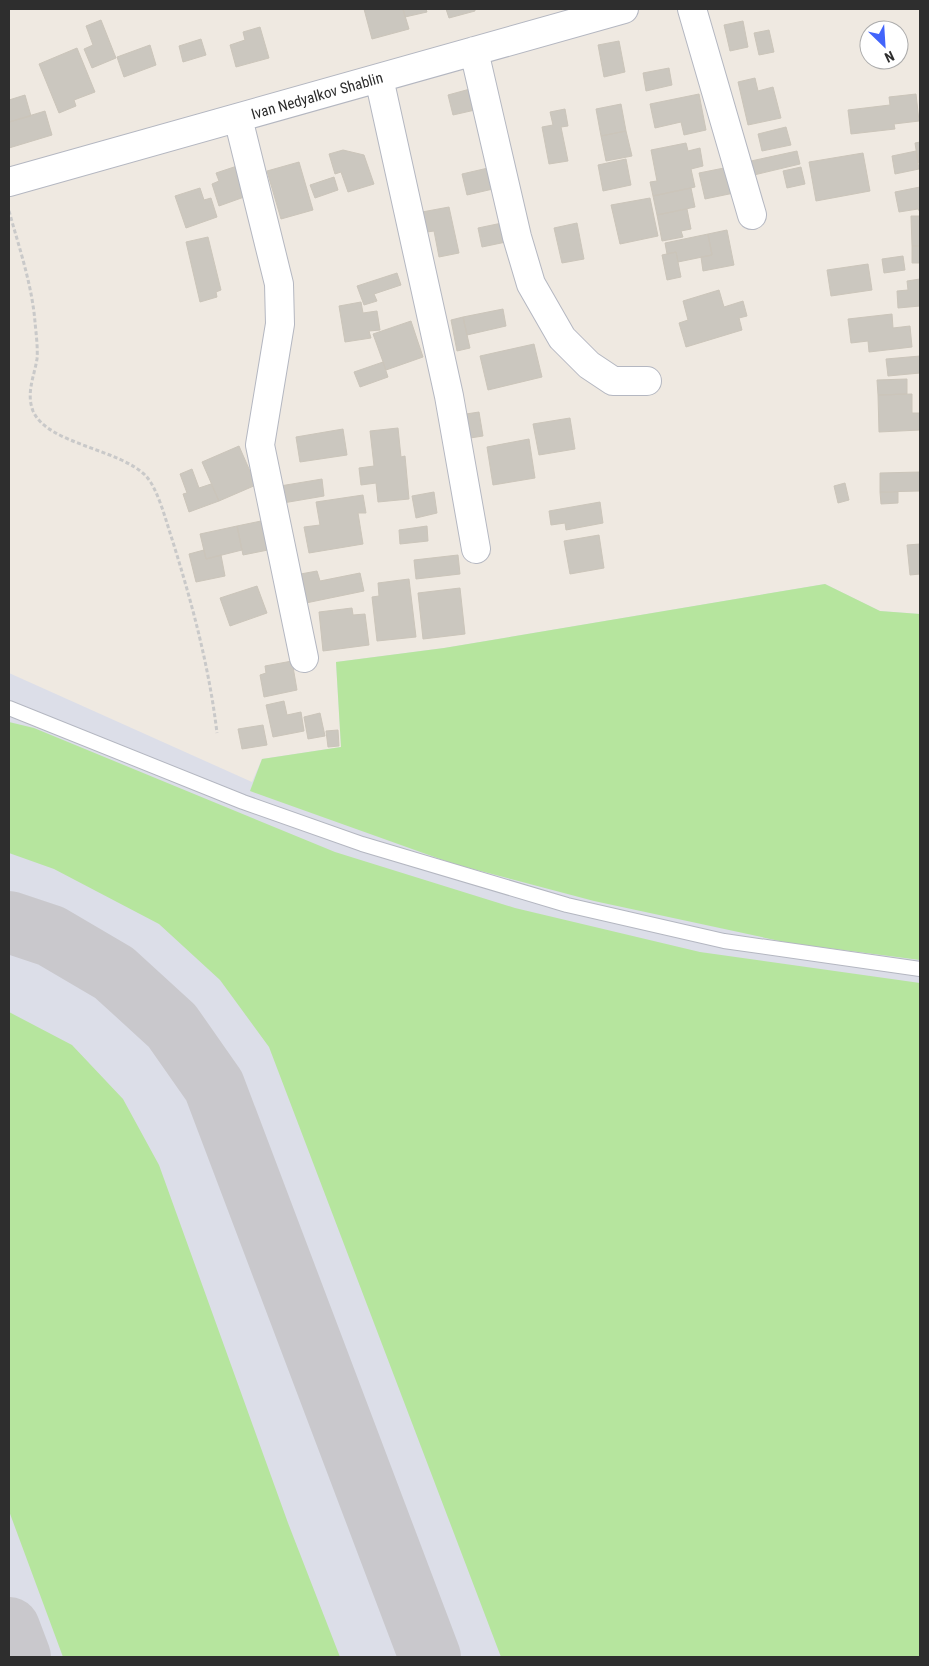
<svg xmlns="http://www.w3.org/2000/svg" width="929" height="1666" font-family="'Roboto Condensed',sans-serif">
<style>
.airport{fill:#dcdee8}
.green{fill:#b6e59e}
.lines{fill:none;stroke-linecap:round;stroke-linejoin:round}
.taxiway{stroke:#c9c8cc;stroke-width:62}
.building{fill:#cbc7bf;stroke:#cbc5ba}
.lane-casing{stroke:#b4b7c1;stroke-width:16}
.street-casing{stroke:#b4b7c1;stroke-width:30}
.path{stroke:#c9c9c9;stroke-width:3;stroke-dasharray:4 2.5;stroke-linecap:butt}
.lane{stroke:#fff;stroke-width:14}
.street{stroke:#fff;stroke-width:28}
.labels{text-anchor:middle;stroke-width:4;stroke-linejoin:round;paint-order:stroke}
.street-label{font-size:15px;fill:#2e2e2e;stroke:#fff}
</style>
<rect width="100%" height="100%" fill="#efe9e1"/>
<!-- airport -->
<path class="airport" d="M 825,584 L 880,611 L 920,614 L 920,1657 L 9,1657 L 9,673 L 252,782 L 262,759 L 341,747 L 336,662 L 444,648 Z"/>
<!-- green -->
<path class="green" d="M 825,584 L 880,611 L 920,614 L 920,960 L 789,943 L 594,901 L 454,864 L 250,791 L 262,759 L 341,747 L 336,662 L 444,648 Z
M 9,722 L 34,728 L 335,852 L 515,908 L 700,952 L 920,983 L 920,1657 L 501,1657 L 269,1047 L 220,980 L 159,924 L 54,869 L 9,853 Z
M 9,1012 L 72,1045 L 123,1099 L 159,1165 L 288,1523 L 340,1657 L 63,1657 L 9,1511 Z"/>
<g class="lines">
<!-- taxiway -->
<path class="taxiway" d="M 9,922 L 51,936 L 114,973 L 172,1026 L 214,1086 L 430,1657
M 9,1628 L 20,1657"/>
</g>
<!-- building -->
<path class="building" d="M 364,9 L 403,9 L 409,29 L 372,39 Z
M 403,9 L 426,9 L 427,12 L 405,17 Z
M 446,9 L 475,9 L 475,11 L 449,18 Z
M 101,20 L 116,58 L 92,68 L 84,49 L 93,45 L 86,26 Z
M 743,21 L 748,47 L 730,51 L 724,25 Z
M 260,27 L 269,58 L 236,67 L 230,45 L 245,40 L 243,32 Z
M 769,30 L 774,52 L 759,55 L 754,33 Z
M 201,39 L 206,55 L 183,62 L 179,46 Z
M 619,41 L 625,72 L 604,77 L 598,45 Z
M 150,45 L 156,65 L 124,77 L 117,57 Z
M 77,48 L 95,92 L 74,100 L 76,106 L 59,113 L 39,64 Z
M 669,68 L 672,85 L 646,91 L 643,73 Z
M 755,78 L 758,91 L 773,87 L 781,118 L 748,125 L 738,82 Z
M 470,89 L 475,110 L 453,115 L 448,95 Z
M 699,94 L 706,130 L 684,135 L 681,122 L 655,128 L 650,104 Z
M 916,94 L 919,121 L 894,124 L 895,129 L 851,134 L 848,110 L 890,105 L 889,97 Z
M 25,95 L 31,116 L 9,122 L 9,100 Z
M 621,104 L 626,131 L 601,136 L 596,109 Z
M 565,109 L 568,126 L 561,127 L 568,161 L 549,164 L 542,127 L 553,125 L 550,112 Z
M 45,111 L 52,135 L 9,148 L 9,122 Z
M 786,127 L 791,145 L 762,151 L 758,134 Z
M 626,131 L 632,156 L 606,161 L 601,136 Z
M 920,142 L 920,162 L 918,163 L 915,143 Z
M 686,143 L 688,151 L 700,148 L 703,166 L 691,169 L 695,187 L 653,196 L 650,182 L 657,181 L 651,150 Z
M 343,150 L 364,155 L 374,184 L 348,192 L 341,172 L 335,174 L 329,154 Z
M 797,151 L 800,164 L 754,175 L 751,161 Z
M 916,151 L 919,169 L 895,174 L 892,156 Z
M 863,153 L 870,191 L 816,201 L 809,162 Z
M 626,159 L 631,185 L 603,191 L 598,165 Z
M 299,162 L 313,210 L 281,219 L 267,171 Z
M 237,166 L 247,196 L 219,206 L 212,184 L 219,181 L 216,173 Z
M 729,167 L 734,193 L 705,199 L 699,173 Z
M 801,167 L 805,184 L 787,188 L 783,171 Z
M 488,168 L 493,189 L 467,195 L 462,174 Z
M 334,177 L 338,190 L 315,198 L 310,185 Z
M 920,187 L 920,212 L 918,209 L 899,212 L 895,192 Z
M 200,188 L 204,200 L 211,198 L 217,217 L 186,228 L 175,196 Z
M 691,188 L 695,207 L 657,215 L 653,196 Z
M 650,198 L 658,236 L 620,244 L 611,205 Z
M 449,207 L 459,253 L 439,257 L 434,231 L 427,232 L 422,212 Z
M 687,209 L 691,229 L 681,231 L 683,237 L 662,241 L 657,215 Z
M 911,216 L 920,216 L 920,246 L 912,246 Z
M 502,223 L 506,242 L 482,247 L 478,228 Z
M 577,223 L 584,259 L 562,263 L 554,228 Z
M 727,230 L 734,265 L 703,271 L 701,257 L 712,255 L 708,234 Z
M 708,234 L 712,255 L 678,262 L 676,252 L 667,254 L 665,243 Z
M 208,237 L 221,290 L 216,292 L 217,297 L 200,302 L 186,242 Z
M 912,246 L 920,246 L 920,263 L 912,263 Z
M 676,252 L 681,277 L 667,280 L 662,255 Z
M 903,256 L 905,270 L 884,273 L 882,259 Z
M 868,264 L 872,290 L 831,296 L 827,270 Z
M 397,273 L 401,285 L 374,294 L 377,301 L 364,305 L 357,286 Z
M 920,279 L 920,306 L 898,308 L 897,291 L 908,290 L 907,281 Z
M 719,290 L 724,307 L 743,301 L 747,316 L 739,318 L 742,330 L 686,347 L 679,323 L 688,320 L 683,301 Z
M 361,302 L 363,313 L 377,311 L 380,330 L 369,331 L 371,338 L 345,342 L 339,306 Z
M 503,309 L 506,326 L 467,335 L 463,317 Z
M 892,314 L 893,328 L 910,326 L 912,347 L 869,352 L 868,341 L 851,343 L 848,319 Z
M 463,317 L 470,348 L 457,351 L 451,320 Z
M 411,321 L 423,357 L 386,370 L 373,334 Z
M 534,344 L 542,377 L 488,390 L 480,356 Z
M 920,356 L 920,373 L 888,376 L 886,359 Z
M 383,362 L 388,377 L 360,387 L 354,372 Z
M 907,379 L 907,394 L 878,395 L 877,380 Z
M 912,394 L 912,413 L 920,413 L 920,430 L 879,432 L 878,395 Z
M 479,412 L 483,436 L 470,438 L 466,414 Z
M 570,418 L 575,449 L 539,455 L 533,424 Z
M 398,428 L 401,457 L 405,456 L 409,499 L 378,502 L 376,483 L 361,485 L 359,468 L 374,466 L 370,431 Z
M 343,429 L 347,455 L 300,462 L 296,437 Z
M 529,439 L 535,478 L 493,485 L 487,447 Z
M 239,446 L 256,485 L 219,501 L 202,462 Z
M 192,469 L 199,488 L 211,484 L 219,501 L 189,512 L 183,494 L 187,493 L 180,474 Z
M 920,472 L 920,491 L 880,492 L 880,473 Z
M 322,479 L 324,496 L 283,503 L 280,486 Z
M 845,483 L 849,500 L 838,503 L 834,486 Z
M 434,492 L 437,513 L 416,518 L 412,496 Z
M 880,492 L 898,492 L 898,503 L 881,504 Z
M 363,495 L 366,513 L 358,513 L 363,544 L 309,553 L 304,527 L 320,525 L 316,502 Z
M 600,502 L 603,523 L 566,530 L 565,523 L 551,525 L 549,511 Z
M 261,521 L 268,550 L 243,555 L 237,526 Z
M 237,526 L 242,550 L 206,559 L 200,534 Z
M 427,526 L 428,541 L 400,544 L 399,530 Z
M 599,535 L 604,568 L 570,574 L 564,541 Z
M 920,544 L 920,574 L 910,575 L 907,545 Z
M 204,550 L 206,559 L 221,555 L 225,576 L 196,582 L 189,554 Z
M 458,555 L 460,574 L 416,579 L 414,560 Z
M 317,571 L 320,581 L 360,573 L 364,591 L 301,604 L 295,575 Z
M 409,579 L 416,637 L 377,641 L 372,597 L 379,596 L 378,583 Z
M 257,586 L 267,613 L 230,626 L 220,598 Z
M 460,588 L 465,634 L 423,639 L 418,593 Z
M 352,608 L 353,615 L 365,614 L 369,645 L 323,651 L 319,612 Z
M 292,661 L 297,690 L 264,697 L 260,675 L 266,673 L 265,666 Z
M 284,701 L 287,715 L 301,712 L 304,731 L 273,737 L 266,705 Z
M 320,713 L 325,736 L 308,739 L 304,717 Z
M 263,725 L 267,745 L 242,749 L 238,729 Z
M 338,730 L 339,746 L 328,747 L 326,731 Z"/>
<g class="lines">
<!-- lane casing -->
<g class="lane-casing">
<path id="lane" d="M 9,708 L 243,802 L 362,844 L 567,905 L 724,941 L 920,969"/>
</g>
<!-- street casing -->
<g class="street-casing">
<path id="street" d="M 692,9 L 752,215
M 474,51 L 517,237 L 531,284 L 562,338 L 589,365 L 613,381 L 647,381
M 379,78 L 449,396 L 476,549
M 238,118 L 279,284 L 280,324 L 260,445 L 304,658
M 9,182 L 624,9"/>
</g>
<!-- path -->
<path class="path" d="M 9,211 C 19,247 32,285 35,322 C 36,333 38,348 37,359 C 34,377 26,393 33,411 C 47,444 120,449 146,476 C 158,489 166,521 172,539 C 192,603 209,666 217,733"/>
<!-- lane -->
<use href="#lane" class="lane"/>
<!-- street -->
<use href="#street" class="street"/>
</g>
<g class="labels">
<!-- street labels -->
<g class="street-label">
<text transform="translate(317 96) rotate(-16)" y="5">Ivan Nedyalkov Shablin</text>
</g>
</g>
<!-- border -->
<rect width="929" height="1666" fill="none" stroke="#2e2e2e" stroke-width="20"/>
<!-- north arrow -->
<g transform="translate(884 45) rotate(155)"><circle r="24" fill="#ffffff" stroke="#ababab"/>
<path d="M0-4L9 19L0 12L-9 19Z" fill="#4264fb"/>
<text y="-8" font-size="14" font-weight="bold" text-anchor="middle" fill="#2e2e2e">N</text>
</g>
</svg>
